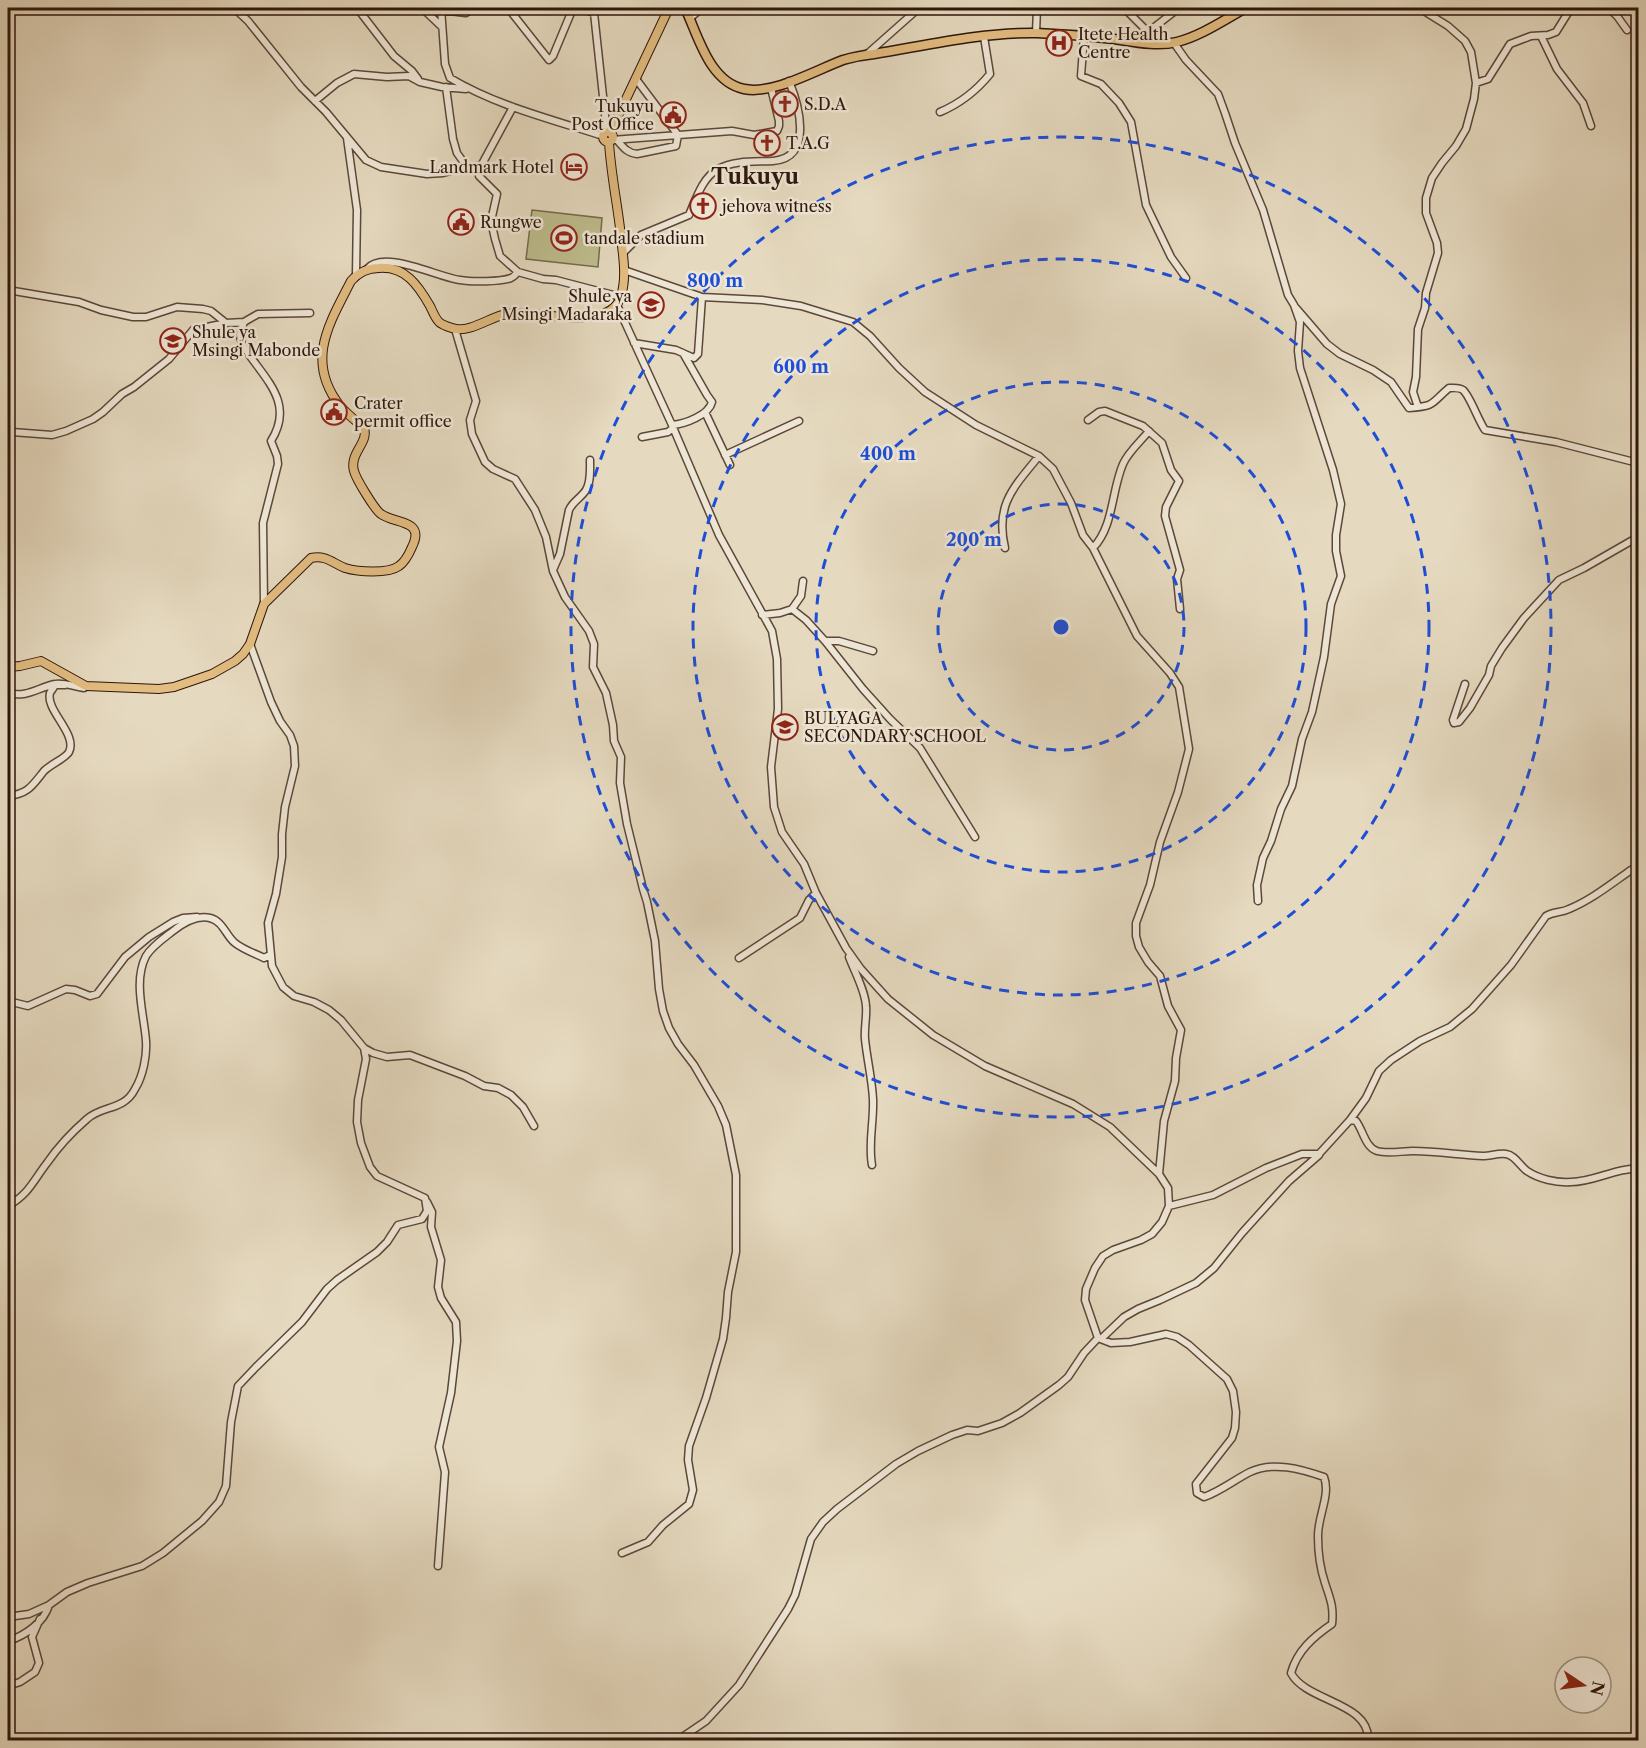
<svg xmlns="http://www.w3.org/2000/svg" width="1646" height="1748" font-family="'Libre Caslon Text',serif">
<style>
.green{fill:#bdbc8c;stroke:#76694c;stroke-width:1.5}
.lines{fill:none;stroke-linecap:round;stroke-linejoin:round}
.minor-casing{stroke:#5c4738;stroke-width:9}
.major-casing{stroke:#2e160b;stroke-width:10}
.highway-casing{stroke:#2e160b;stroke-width:11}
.minor{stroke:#eee6d5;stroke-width:6}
.major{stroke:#e2bc80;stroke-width:8}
.highway{stroke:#e2bc80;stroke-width:8}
.ring{fill:none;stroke:#1d4ed8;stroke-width:3;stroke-dasharray:10 8}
.labels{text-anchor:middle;stroke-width:5;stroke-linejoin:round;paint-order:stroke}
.poi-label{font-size:16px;fill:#2e160b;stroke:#eee6d5;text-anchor:start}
.district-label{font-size:22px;font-weight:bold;fill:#2e160b;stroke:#eee6d5}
.centre{fill:#1d4ed8;stroke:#eee6d5;stroke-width:3}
.ring-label{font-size:18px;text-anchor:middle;font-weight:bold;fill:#1d4ed8;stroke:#eee6d5;stroke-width:5;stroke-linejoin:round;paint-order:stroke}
</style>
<rect width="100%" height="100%" fill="#e5d9bf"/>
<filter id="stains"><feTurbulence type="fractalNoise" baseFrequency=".00333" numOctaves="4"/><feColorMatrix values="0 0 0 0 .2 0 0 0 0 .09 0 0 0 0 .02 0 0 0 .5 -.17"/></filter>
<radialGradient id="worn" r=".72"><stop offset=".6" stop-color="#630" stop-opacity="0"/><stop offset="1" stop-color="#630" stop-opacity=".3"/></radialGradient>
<!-- green -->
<path class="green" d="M 532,210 L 602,218 L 598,267 L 526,259 Z"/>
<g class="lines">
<!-- minor casing -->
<g class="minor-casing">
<path id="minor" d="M 234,8 L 248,21 L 301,87 L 326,112 L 366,160 L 381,167 L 427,174 L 443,173 L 467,167 L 481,166
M 357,8 L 394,56 L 412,71 L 418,79
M 388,8 L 389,10 L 396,8
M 422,8 L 442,27
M 441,8 L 445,64 L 450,78 C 497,106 551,119 603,136
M 508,8 L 549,60 L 553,56 L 573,8
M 580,8 L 594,13 L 607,133
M 1124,8 L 1148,32 L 1148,43
M 1608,8 L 1617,16 L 1627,30
M 441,10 L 466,13 L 472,8
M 690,18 L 702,8
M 1148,32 L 1179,8
M 1036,33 L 1037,8
M 1084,36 L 1081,76 L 1101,84 L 1119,103 L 1131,122 L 1146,205 L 1171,257 L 1186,278
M 1541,36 L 1557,69 L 1583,103 L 1591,126
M 1174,43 L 1186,60 L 1218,94 L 1225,113 L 1235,143 L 1263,210 L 1288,295 L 1294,305 L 1300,322 L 1298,351 L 1300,368 L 1333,470 L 1341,504 L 1336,535 L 1336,551 L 1341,576 L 1331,604 L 1324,657 L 1312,712 L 1302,739 L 1292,786 L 1281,809 L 1271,841 L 1263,858 L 1257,885 L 1258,901
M 866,55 L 919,8
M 1476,83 L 1488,79 L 1510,44 L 1531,36 L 1548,35 L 1556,32 L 1571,8
M 446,87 L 453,139 L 457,153 L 467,167
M 315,101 L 337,83 L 354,74 L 387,77 L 409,76 L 420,82 L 442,87 L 466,89
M 513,107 L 481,166 L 479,176 L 497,194 L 491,221 L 495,239 L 500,256 L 518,272 L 543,279 L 556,280 L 621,297
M 940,112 C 959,104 977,90 990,74 L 984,37
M 347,138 L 357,210 L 356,275
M 612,140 L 732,131 L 754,135 L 777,131 L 779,126 L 779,121 L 771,88
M 617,140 C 623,147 627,153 637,154 L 676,146 L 678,135 L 636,79
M 623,253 L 641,235 L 689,215 C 696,199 702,178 718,169 C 735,160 755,162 773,161 C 814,158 799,105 789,81
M 367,269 C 384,249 437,277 460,280 C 471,282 501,282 511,278 C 514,277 516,274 518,272
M 624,270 L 702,297 L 762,300 L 801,306 L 853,322 L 870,336 L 899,368 L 925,392 L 976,425 L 1039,456 L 1053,469 L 1071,503 L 1083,535 L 1093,548 L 1137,636 L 1170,673 L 1179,687 L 1189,749 L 1178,792 L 1160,842 L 1150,885 L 1136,923 L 1136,936 L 1139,947 L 1148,962 L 1160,976 L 1168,1006 L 1181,1030 L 1176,1058 L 1175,1081 L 1164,1121 L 1159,1174
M 8,290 L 79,302 L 101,310 L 133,317 L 146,317 L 177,307 L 203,309 L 211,311 L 226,323
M 617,305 L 672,425 L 719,535 L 772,631 L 777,659 L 778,709 L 771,767 L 774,807 L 782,832 L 804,864 L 816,893 L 846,948 L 861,969 L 888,999 L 933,1035 L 985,1066 L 1073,1104 L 1110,1127 L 1159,1174 L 1168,1188 L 1169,1206 L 1162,1222 L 1152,1234 L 1141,1240 L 1113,1250 L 1103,1256 L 1095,1268 L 1086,1289 L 1085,1300 L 1098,1338 L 1111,1343 L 1130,1342 L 1166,1334 L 1177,1337 L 1189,1345 L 1227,1379 L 1233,1391 L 1236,1412 L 1235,1428 L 1232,1438 L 1196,1484 L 1197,1493 L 1204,1497 C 1221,1491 1234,1480 1250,1472 C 1273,1461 1301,1469 1324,1477 C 1331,1495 1317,1518 1318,1537 C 1318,1552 1320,1568 1325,1583 C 1330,1599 1334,1606 1332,1624 C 1313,1637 1297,1651 1291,1673 C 1306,1702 1370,1702 1368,1740
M 1296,308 L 1327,344 L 1340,354 L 1373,370 L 1391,382 L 1409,408 C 1436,406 1430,404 1449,388 C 1453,388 1459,387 1463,390 C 1470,396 1478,420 1485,430 L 1556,442 L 1638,463
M 244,322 C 243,326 240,331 240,335 C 240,343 246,350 250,356 C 270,384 293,406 271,441 L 277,456 L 278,464 L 263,523 L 264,604
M 455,329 L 476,401 L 470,420 L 472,434 L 485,462 L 493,469 L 515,479 L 535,510 L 546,537 L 553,571 L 565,597 L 589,631 L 594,644 L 593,667 L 606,693 L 613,725 L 614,741 L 621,757 L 620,783 L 627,824 L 643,889 L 647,902 L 655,941 L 659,989 L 663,1011 L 669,1028 L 678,1044 L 694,1065 L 718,1106 L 726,1125 L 736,1175 L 736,1252 L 728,1292 L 726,1318 L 723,1339 L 706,1398 L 689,1446 L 688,1460 L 693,1490 L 689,1504 L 663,1525 L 648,1542 L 622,1553
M 634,343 L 676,350 L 694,358 L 698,354 L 702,297
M 1418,407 L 1413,392 L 1416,377 L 1418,329 L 1425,308 L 1426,293 L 1438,253 L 1437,243 L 1426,213 L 1426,198 L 1432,178 L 1442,163 L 1456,146 L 1466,129 L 1474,99 L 1476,83 L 1471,52 L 1465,41 L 1448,26 L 1419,8
M 705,412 L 730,465
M 1088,420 L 1099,412 L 1105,411 L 1143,426 L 1162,443 L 1171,470 L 1179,481 L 1166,507 L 1165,516 L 1180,570 L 1177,579 L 1180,609
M 672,425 C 685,424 709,415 712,402 L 707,395 L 683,353
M 8,433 L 12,432 L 52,435 L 66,431 L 93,419 L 103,412 L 122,394 L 134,387 L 169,359 L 193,330 L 226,323 L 244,322 L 258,314 L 310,313
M 642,437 L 668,432 L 673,428
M 725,455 L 799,421
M 1005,548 C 995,505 1013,488 1039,456
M 1093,548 C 1114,526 1111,492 1123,464 C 1128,452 1141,441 1149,431
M 553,570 L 560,554 L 569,510 C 573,501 581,498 586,490 C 591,482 590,469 590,460
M 792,609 L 801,596 L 803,581
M 762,615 L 780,613 L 792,609 L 806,620 L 825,641 L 863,689 L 890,719 L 920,748 L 975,837
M 825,641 L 839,641 L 873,651
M 1465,684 L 1453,720 L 1454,723 L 1459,722 L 1470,708 L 1489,675 L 1491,666 L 1502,648 L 1524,618 L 1559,580 L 1584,568 L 1638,537
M 8,693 C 27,698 37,688 55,684 C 63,682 75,687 84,688 L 86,686
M 8,796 C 28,794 32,786 44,771 C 51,764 66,758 69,752 C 78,734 45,710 50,693 C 51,691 55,686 55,685 L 65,685
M 849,957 C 855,973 865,990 866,1006 C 867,1017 864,1028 865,1039 C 867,1059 872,1079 873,1099 C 874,1122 868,1143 872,1165
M 739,958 L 800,918 L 809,900 L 816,893
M 8,1001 L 28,1006 L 66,989 L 75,990 L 90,996 L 97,994 L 125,957 L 149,937 L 173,922 L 183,918 L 197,917
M 364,1048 L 373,1053 L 387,1057 L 410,1055 L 465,1076 L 484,1086 L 498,1088 L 511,1095 L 523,1107 L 534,1126
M 1350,1120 L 1356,1121 C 1363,1130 1365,1147 1377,1151 C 1387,1154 1402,1151 1413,1151 C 1437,1151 1460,1155 1483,1156 C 1490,1156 1498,1153 1506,1154 C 1515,1155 1520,1166 1527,1171 C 1539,1179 1556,1183 1571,1182 C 1594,1182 1618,1167 1638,1169
M 427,1202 L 432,1212 L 431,1227 L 441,1260 L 438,1287 L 441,1298 L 456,1322 L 457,1341 L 451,1393 L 439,1447 L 445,1472 L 438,1566
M 8,1206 C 29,1194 33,1181 47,1163 C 58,1147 72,1132 87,1119 C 102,1105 124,1111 135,1089 C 143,1076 147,1056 146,1041 C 144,1014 133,981 146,956 C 152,946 164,938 173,931 C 182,924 197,915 210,918 C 223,921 226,936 235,943 C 244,950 254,953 264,958 L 270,955
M 1169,1206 L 1213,1195 L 1266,1168 L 1302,1154 L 1319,1154 L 1350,1120 L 1366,1098 L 1379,1071 L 1391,1060 L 1420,1041 L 1450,1027 L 1472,1009 L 1511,965 L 1546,916 C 1555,911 1561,913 1569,909 C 1591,900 1611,884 1631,870 L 1638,867
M 1101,1339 L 1124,1317 L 1138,1309 L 1160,1300 L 1196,1283 L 1214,1268 L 1242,1233 L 1289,1181 L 1319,1155
M 8,1614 L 15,1616 L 29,1614 L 49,1605 L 67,1592 L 88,1583 L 142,1566 L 163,1553 L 202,1521 L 219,1502 L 226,1486 L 231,1422 L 238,1386 L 256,1367 L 302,1322 L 327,1289 L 337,1280 L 377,1252 L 387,1242 L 398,1225 L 422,1219 L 427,1211 L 425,1198 L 377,1176 L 370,1167 L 361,1143 L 357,1122 L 358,1100 L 366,1059 L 364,1048 L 341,1020 L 329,1010 L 314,1002 L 294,996 L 283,987 L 272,966 L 268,923 L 276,894 L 282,857 L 282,834 L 285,807 L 295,766 L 294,746 L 290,735 L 280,721 L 271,702 L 250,644
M 8,1641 C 24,1636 44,1623 49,1605
M 8,1686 L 20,1682 L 35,1672 L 39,1663 L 32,1637 L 40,1619
M 8,1733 L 12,1740
M 678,1740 L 706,1721 L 739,1685 L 788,1609 L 795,1595 L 811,1539 L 823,1522 L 837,1509 L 896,1464 L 918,1451 L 952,1435 L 967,1430 L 978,1431 L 1002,1423 L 1020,1413 L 1059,1385 L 1068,1377 L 1084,1353 L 1098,1338"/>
</g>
<!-- major casing -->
<g class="major-casing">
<path id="major" d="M603 137a5 5 0 1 1 10 0a5 5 0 1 1-10 0Z
M 610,133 L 669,8
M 8,667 L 20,666 L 41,661 L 86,686 L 159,689 L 174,687 L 212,674 L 235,661 L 243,654 L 250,644 L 264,604 L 311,558 C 327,555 332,563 345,568 C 358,572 388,574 399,566 C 405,562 409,554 412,547 C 426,519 394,524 381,514 C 375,510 356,479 354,471 C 349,453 369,443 364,428 C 356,421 347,414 340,406 C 305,361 329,324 351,281 C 359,272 367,268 379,268 C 405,266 418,285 430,306 C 432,310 435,318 439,322 C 442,325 451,328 456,329 C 471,332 492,316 507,314 C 536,309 610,334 621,296 C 626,280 624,262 622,246 C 619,211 611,177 609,142"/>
</g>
<!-- highway casing -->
<g class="highway-casing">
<path id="highway" d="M 685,8 C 698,35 709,82 744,89 C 773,95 816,70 843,60 C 853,57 864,55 874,54 C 928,45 983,32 1037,33 C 1062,34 1088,36 1114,39 C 1134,42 1157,47 1177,42 C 1201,36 1224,20 1246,8"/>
</g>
<!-- minor -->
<use href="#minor" class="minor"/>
<!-- major -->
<use href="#major" class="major"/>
<!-- highway -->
<use href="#highway" class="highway"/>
</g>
<!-- distance rings -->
<g class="ring">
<circle cx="1061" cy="627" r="123"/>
<circle cx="1061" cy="627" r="245"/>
<circle cx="1061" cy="627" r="368"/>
<circle cx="1061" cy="627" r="490"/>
</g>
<!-- icons -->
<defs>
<g id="hospital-ring" transform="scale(1.35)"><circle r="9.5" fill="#eee6d5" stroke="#8f2418" stroke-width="1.5"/><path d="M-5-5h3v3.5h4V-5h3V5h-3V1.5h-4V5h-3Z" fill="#8f2418"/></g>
<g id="church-ring" transform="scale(1.35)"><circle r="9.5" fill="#eee6d5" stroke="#8f2418" stroke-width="1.5"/><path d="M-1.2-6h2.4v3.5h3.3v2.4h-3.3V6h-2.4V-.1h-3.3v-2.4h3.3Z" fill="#8f2418"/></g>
<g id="civic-ring" transform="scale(1.35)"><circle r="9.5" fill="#eee6d5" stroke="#8f2418" stroke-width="1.5"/><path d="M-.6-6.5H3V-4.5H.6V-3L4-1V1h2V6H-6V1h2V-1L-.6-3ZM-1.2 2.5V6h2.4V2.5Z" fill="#8f2418"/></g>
<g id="hotel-ring" transform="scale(1.35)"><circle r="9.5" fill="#eee6d5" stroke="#8f2418" stroke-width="1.5"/><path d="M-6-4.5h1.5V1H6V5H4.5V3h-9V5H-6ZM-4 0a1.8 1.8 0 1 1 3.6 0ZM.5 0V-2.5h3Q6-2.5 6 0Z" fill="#8f2418"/></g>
<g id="stadium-ring" transform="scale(1.35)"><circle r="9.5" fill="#eee6d5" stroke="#8f2418" stroke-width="1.5"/><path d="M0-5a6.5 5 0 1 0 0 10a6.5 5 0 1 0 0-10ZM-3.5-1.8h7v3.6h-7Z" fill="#8f2418"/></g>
<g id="school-ring" transform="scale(1.35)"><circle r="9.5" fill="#eee6d5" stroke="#8f2418" stroke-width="1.5"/><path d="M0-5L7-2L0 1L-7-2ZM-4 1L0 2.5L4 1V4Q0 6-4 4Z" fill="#8f2418"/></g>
</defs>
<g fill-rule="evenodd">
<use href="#hospital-ring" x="1059" y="43"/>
<use href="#church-ring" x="785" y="104"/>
<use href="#civic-ring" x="673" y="115"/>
<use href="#church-ring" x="767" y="143"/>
<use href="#hotel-ring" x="574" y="167"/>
<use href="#church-ring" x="703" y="206"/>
<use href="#civic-ring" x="461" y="222"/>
<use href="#stadium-ring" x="564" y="238"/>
<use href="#school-ring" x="651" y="305"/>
<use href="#school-ring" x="173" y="341"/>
<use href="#civic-ring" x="334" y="412"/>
<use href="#school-ring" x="785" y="727"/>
</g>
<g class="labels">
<!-- poi labels -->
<g class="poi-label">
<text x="1078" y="40">Itete Health<tspan x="1078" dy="18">Centre</tspan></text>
<text x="804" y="110">S.D.A</text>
<text x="654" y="112" text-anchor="end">Tukuyu<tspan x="654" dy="18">Post Office</tspan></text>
<text x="786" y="149">T.A.G</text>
<text x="554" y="173" text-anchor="end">Landmark Hotel</text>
<text x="722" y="212">jehova witness</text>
<text x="480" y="228">Rungwe</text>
<text x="584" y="244">tandale stadium</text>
<text x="632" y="302" text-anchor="end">Shule ya<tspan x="632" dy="18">Msingi Madaraka</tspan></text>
<text x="192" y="338">Shule ya<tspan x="192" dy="18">Msingi Mabonde</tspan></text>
<text x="354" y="409">Crater<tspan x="354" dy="18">permit office</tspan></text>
<text x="804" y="724">BULYAGA<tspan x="804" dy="18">SECONDARY SCHOOL</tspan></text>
</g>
<!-- district labels -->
<g class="district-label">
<text x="755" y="184">Tukuyu</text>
</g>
</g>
<circle cx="1061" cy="627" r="9" class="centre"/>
<g class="ring-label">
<text x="715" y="287">800 m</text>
<text x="801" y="373">600 m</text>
<text x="888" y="460">400 m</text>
<text x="974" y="546">200 m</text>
</g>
<!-- margin -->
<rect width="1646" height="1748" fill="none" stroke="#e5d9bf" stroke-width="30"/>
<rect x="9" y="9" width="1628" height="1730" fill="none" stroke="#2e160b" stroke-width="3"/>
<rect x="15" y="15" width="1616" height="1718" fill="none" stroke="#2e160b" stroke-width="1.5"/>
<!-- north arrow -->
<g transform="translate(1583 1685) rotate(103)"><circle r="28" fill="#eee6d5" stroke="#a19384" stroke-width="1.5"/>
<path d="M0-4.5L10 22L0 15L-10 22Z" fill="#8f2418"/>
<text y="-9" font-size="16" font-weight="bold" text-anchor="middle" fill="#2e160b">N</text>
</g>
<rect width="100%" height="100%" filter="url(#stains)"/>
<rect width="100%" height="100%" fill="url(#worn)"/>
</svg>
